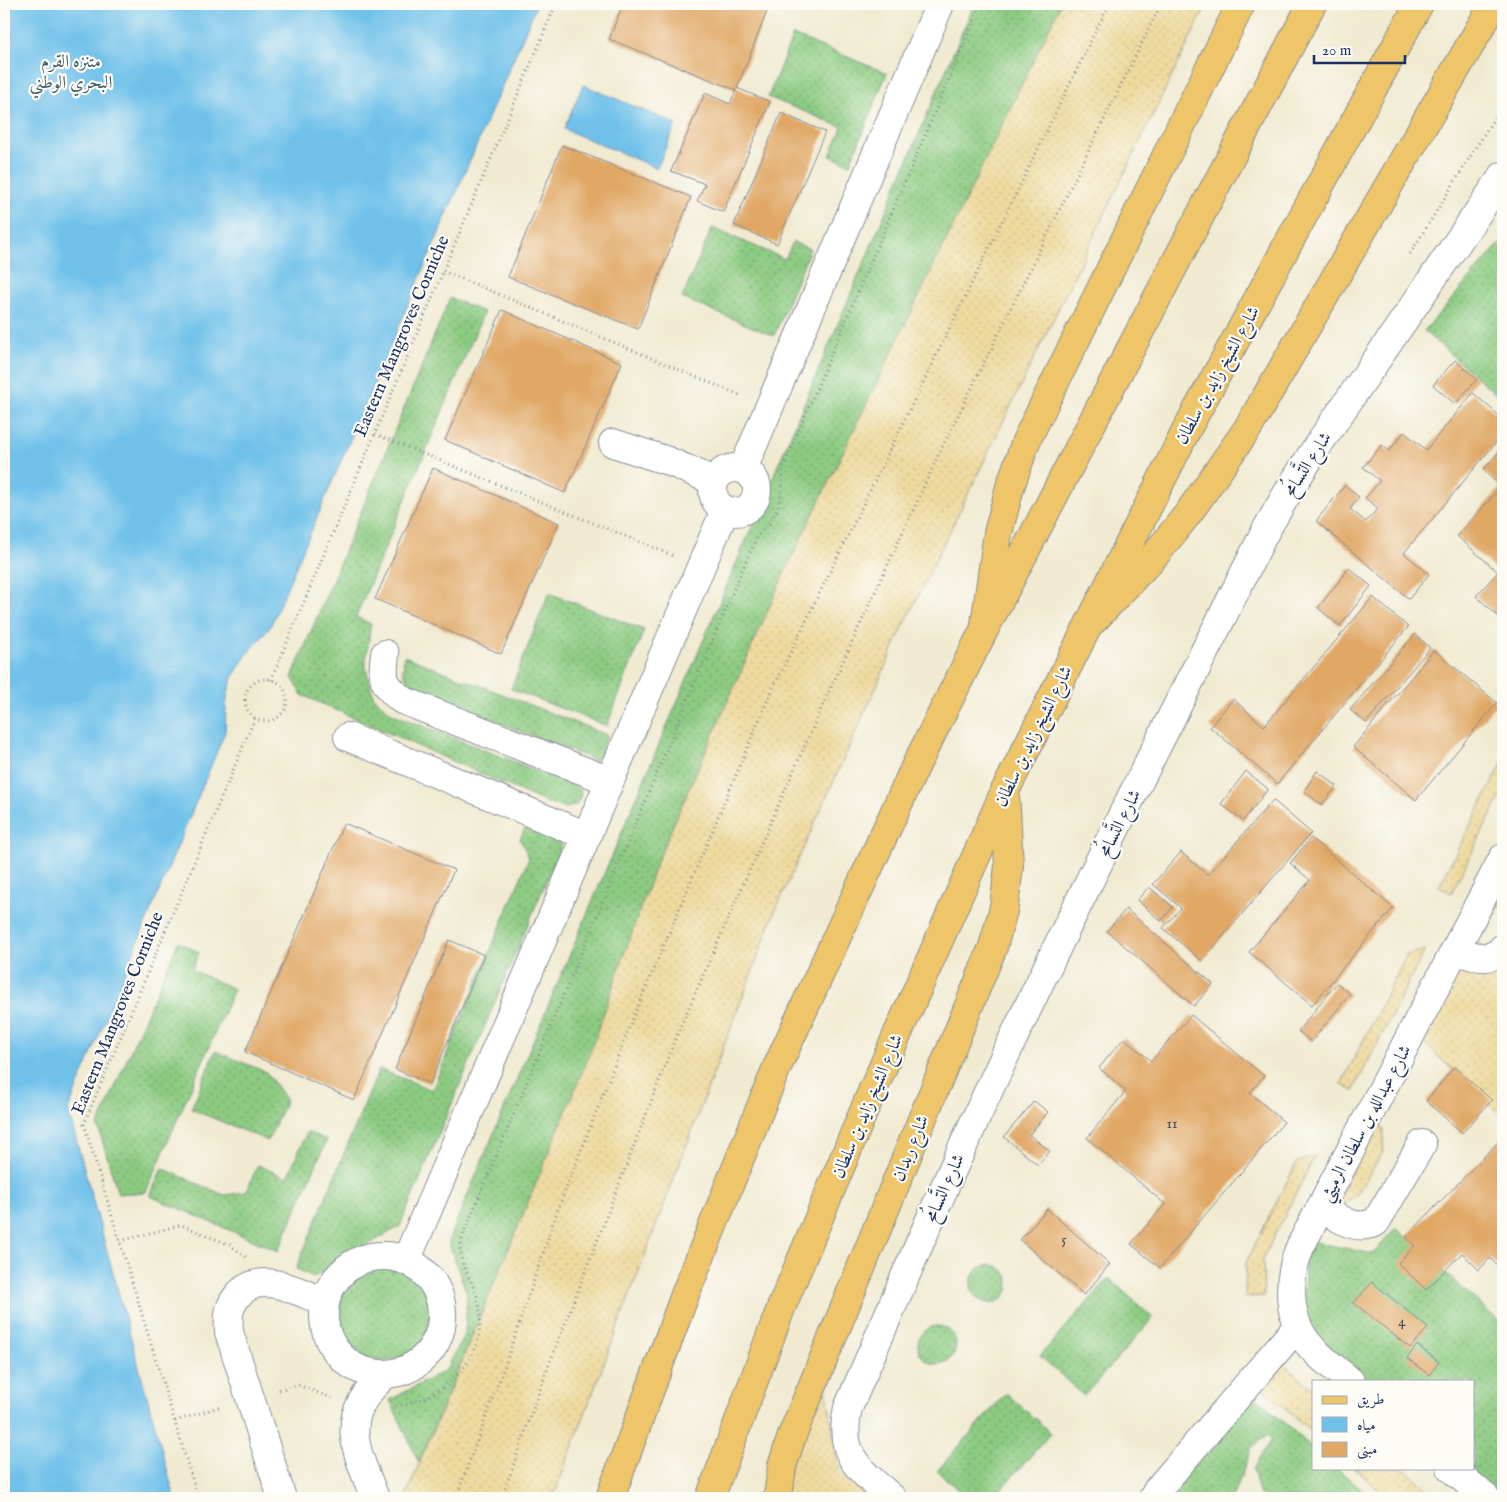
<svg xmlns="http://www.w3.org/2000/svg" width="1507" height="1502" font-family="'IM FELL English',Amiri,serif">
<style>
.grass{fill:url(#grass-dots);stroke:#547d70}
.sand{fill:url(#sand-dots);stroke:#84847e}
.water{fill:#6fc1ea;stroke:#4578a4}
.building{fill:#e0a765}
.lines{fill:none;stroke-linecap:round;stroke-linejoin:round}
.minor-casing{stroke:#868c97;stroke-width:30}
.major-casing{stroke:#868c97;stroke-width:30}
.highway-casing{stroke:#868c97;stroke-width:30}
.path{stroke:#868c97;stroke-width:3;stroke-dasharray:1 4;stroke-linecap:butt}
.minor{stroke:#fff;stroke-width:28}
.major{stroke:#eec569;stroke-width:28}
.highway{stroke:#eec569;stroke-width:28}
.labels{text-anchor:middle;stroke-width:4.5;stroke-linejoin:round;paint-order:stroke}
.number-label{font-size:15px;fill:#4c4d60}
.park-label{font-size:18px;fill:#3d5e69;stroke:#fdfcf7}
.street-label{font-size:18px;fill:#1b2f5e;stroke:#fdfcf7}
</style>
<defs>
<pattern id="grass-dots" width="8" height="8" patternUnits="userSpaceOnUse" patternTransform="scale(1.25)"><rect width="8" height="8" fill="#8dcb82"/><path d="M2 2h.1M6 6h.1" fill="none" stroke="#72a56e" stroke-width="1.8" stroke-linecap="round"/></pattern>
<pattern id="sand-dots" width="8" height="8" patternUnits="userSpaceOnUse" patternTransform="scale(1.25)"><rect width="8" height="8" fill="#eeda9e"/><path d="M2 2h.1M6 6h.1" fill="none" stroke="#ccbb8a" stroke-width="1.8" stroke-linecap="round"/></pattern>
</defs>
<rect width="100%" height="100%" fill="#fdfcf7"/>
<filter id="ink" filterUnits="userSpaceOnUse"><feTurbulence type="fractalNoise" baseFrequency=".02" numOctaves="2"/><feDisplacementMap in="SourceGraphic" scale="10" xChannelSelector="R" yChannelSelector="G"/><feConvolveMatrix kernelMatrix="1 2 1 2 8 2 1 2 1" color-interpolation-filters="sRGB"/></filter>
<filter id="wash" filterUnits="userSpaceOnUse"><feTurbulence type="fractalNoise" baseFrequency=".0096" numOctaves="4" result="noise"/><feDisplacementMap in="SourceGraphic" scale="20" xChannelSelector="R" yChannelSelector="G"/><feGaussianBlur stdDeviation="1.12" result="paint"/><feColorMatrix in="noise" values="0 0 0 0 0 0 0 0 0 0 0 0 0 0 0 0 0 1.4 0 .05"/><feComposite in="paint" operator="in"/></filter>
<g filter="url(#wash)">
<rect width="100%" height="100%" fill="#f0ead0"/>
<!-- grass -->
<path class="grass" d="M 974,4 L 1061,4 L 784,574 L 656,864 L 587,1061 L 419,1463 L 390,1400 L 446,1370 L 465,1334 L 467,1294 L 448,1241 Z
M 793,35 L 887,73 L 850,164 L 830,156 L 842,127 L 768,97 Z
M 712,228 L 785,259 L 793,242 L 810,249 L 774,336 L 682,298 Z
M 1503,240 L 1503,400 L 1424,331 Z
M 450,298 L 484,312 L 356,617 L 371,624 L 365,665 L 374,698 L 393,714 L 573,785 L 581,791 L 580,798 L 576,805 L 567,808 L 552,805 L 302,695 L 292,677 Z
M 549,593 L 644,630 L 607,726 L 511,689 Z
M 404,656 L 607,735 L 597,761 L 413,689 L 403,672 Z
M 525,828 L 562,844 L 400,1226 L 314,1277 L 296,1269 L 379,1069 L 432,1090 L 529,858 L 520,839 Z
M 178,942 L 199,952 L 192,970 L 234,989 L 146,1192 L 118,1194 L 98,1126 Z
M 215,1051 L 266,1072 L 286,1100 L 268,1141 L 191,1109 Z
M 307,1132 L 327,1140 L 278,1251 L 150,1196 L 162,1168 L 224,1195 L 246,1192 L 258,1165 L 287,1178 Z
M 1396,1228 L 1503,1325 L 1503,1498 L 1497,1498 L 1463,1468 L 1473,1468 L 1473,1381 L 1364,1381 L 1303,1326 L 1306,1240 L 1373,1254 Z
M971 1284a19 19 0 1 1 38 0a19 19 0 1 1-38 0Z
M336 1314a47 47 0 1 1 94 0a47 47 0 1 1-94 0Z
M 1109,1278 L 1153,1318 L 1084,1396 L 1040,1356 Z
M918 1345a19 19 0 1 1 38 0a19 19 0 1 1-38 0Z
M 1244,1387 L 1313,1448 L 1313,1468 L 1337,1468 L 1371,1498 L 1267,1498 L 1259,1494 L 1253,1469 L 1271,1439 L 1268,1435 L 1252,1447 L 1236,1490 L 1231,1498 L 1155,1498 Z
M 1006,1393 L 1051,1433 L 993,1498 L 968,1498 L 937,1471 Z"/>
<!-- sand -->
<path class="sand" d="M 1061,4 L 1207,4 L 904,625 L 775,911 L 553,1498 L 405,1498 L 587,1061 L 656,864 L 784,574 Z
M 1503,762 L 1503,792 L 1451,893 L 1439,886 Z
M 1503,863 L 1503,897 L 1485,934 L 1472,928 Z
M 1425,950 L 1353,1091 L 1341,1084 L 1407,955 Z
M 1503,959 L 1503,1117 L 1419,1038 L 1454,971 L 1485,979 Z
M 1371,1120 L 1381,1125 L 1384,1131 L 1383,1152 L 1356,1196 L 1337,1207 Z
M 1315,1156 L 1263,1258 L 1264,1296 L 1245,1297 L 1246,1262 L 1297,1162 Z
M 822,1358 L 839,1472 L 868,1498 L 781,1498 Z
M 1277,1358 L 1313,1389 L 1313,1433 L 1255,1382 Z
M 1354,1468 L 1403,1468 L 1438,1498 L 1388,1498 Z"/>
<!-- water -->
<path class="water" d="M 4,4 L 537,4 L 270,627 C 257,643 241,659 233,678 C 225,695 226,714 225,732 L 68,1110 L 175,1498 L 4,1498 Z
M 583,85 L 676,124 L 657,168 L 564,129 Z"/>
<g id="blocks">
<!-- building -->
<path class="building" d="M 623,4 L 770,4 L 737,88 L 770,102 L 723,212 L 697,201 L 705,184 L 671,171 L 705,93 L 730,104 L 736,90 L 609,39 Z
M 781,113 L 825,132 L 777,244 L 734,225 Z
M 562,145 L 691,197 L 638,329 L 508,277 Z
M 502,310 L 622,363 L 565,493 L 445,440 Z
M 1455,360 L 1477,379 L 1455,404 L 1433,385 Z
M 1473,393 L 1503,419 L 1503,434 L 1404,553 L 1429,574 L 1409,599 L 1316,521 L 1345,485 L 1359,497 L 1350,509 L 1366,522 L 1378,508 L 1365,498 L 1380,481 L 1363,467 L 1382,445 L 1389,451 L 1404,432 L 1426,450 Z
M 1503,447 L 1503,614 L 1500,618 L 1476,596 L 1498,572 L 1457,536 L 1501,487 L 1483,470 Z
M 433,468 L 559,523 L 501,654 L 375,599 Z
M 1349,568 L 1371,586 L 1340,626 L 1318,608 Z
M 1373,597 L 1408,627 L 1277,784 L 1210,727 L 1233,699 L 1264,726 Z
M 1415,634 L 1430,648 L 1366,723 L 1350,710 Z
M 1434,650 L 1497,703 L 1416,800 L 1353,747 Z
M 1246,771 L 1268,789 L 1243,821 L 1221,804 Z
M 1317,771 L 1337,786 L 1322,805 L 1304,791 Z
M 1273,800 L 1311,833 L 1202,961 L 1163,928 L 1181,908 L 1153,884 L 1181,852 L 1208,875 Z
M 344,823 L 454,870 L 354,1100 L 245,1052 Z
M 1311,838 L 1393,908 L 1312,1005 L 1249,952 L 1310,880 L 1290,863 Z
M 1149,887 L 1173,907 L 1161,921 L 1137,900 Z
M 1126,909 L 1213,984 L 1194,1006 L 1107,931 Z
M 449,940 L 484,955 L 430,1084 L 395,1069 Z
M 1337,983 L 1350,994 L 1311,1042 L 1298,1031 Z
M 1191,1015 L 1264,1076 L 1250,1093 L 1284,1122 L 1160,1268 L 1131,1244 L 1165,1204 L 1087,1138 L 1126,1091 L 1099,1068 L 1124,1038 L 1151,1061 Z
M 1454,1067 L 1492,1100 L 1462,1133 L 1426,1101 Z
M 1034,1101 L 1048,1112 L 1029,1135 L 1050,1151 L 1038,1165 L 1004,1137 Z
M 1503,1137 L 1503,1271 L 1490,1258 L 1479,1270 L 1462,1253 L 1426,1290 L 1398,1263 L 1415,1246 L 1406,1237 Z
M 1047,1209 L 1110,1264 L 1084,1295 L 1020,1240 Z
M 1372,1282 L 1428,1328 L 1410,1348 L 1354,1303 Z
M 1417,1345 L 1439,1362 L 1429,1375 L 1407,1358 Z"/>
</g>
</g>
<g filter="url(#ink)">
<use href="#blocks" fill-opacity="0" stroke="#868c97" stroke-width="1"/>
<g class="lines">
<!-- minor casing -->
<g class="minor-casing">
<path id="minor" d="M 613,443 L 668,461 L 714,481
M713 490a22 22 0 1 1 44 0a22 22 0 1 1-44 0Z
M 743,469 L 940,4
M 385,654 C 382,679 382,683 402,700 L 610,781
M 348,737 L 587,836
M 1455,951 C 1472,955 1492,964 1503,948
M 1321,1207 C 1339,1218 1354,1232 1376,1222 L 1422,1144
M324 1315a59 59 0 1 1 118 0a59 59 0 1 1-118 0Z
M 406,1261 L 725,510
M 1350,1381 C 1337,1370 1323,1360 1312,1348 C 1286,1321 1287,1279 1300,1247 L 1503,858
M 1451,1468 L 1486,1498
M 282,1498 L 229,1332 C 228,1315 228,1306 240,1293 C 263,1270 300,1293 325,1302
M 375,1498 C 355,1447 337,1416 385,1375
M 892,1498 C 860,1470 837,1456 848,1408 C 885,1323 921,1238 960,1153 C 1055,943 1162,737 1266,530 L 1291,487 L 1318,445 L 1503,176
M 1153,1498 L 1158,1489 L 1290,1335"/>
</g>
<!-- major casing -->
<g class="major-casing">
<path id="major" d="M 1094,620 L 1155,555 L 1187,515 L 1248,428 L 1494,4
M 985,624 L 998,533 L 1010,487 L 1026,441 L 1241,4
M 778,1498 L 782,1466 L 793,1433 L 993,947 L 1004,907 L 1009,866 L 1005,791"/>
</g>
<!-- highway casing -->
<g class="highway-casing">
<path id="highway" d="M 610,1498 L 686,1292 L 777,1067 L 917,763 L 985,628 L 1214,189 L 1312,4
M 710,1498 L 781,1308 L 871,1094 L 1005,791 L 1189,425 L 1419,4"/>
</g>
<!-- path -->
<path class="path" d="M 1410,254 L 1503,104
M 443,271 L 742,396
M 375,434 L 674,556
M245 700a21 21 0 1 1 42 0a21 21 0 1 1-42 0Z
M 271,680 L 556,4
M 120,1241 L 181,1225 L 230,1245 L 246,1257
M 279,1390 L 298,1385 L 332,1398
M 396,1406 C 447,1399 491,1355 478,1300 C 472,1276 454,1262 463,1235 L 737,582 L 758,535 L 770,523 L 778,507 L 782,491 L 783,467 L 981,4
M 175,1421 L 222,1406
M 198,1498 L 84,1124 L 255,718
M 456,1498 L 504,1368 L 558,1209 L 635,1013 L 772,690 L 1109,4
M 502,1498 L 545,1375 L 678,1032 L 821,709 L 937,458 L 1161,4"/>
<!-- minor -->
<use href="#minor" class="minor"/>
<!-- major -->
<use href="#major" class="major"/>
<!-- highway -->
<use href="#highway" class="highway"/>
</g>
</g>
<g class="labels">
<!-- number labels -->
<g class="number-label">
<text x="1172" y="1128">11</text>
<text x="1064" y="1244">5</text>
<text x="1402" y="1326">4</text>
</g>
<!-- park labels -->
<g class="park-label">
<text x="71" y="67">متنزه القرم<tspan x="71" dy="21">البحري الوطني</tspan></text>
</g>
<!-- street labels -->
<g class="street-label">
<text transform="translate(401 336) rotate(-67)" y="6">Eastern Mangroves Corniche</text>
<text transform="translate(1217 375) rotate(-61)" y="6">شارع الشيخ زايد بن سلطان</text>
<text transform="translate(1307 464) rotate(-57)" y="6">شارع التَّسامُح</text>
<text transform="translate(1033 736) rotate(-64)" y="6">شارع الشيخ زايد بن سلطان</text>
<text transform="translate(1119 823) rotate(-63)" y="6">شارع التَّسامُح</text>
<text transform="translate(117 1013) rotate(-68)" y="6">Eastern Mangroves Corniche</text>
<text transform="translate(867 1106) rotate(-67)" y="6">شارع الشيخ زايد بن سلطان</text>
<text transform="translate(1365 1123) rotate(-62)" y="6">شارع عبدالله بن سلطان الرميثي</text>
<text transform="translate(910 1148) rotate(-68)" y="6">شارع ربدان</text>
<text transform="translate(944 1188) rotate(-66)" y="6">شارع التَّسامُح</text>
</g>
</g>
<!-- margin -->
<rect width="1507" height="1502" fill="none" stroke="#fdfcf7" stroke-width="20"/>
<!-- legend -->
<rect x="1312" y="1380" width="162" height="90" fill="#fdfcf7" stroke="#a3aaba"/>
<rect x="1322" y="1396" width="25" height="8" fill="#eec569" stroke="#a3aaba"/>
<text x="1357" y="1404" font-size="15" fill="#1b2f5e">طريق</text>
<rect x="1322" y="1417" width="25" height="15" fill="#6fc1ea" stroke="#a3aaba"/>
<text x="1357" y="1430" font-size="15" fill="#1b2f5e">مياه</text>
<rect x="1322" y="1442" width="25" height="15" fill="#e0a765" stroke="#a3aaba"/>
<text x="1357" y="1454" font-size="15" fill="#1b2f5e">مبنى</text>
<!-- scale -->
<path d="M1314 55v8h91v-8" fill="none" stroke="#1b2f5e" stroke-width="2.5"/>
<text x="1322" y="55" font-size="15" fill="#1b2f5e" stroke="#fdfcf7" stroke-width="4" paint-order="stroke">20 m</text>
</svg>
